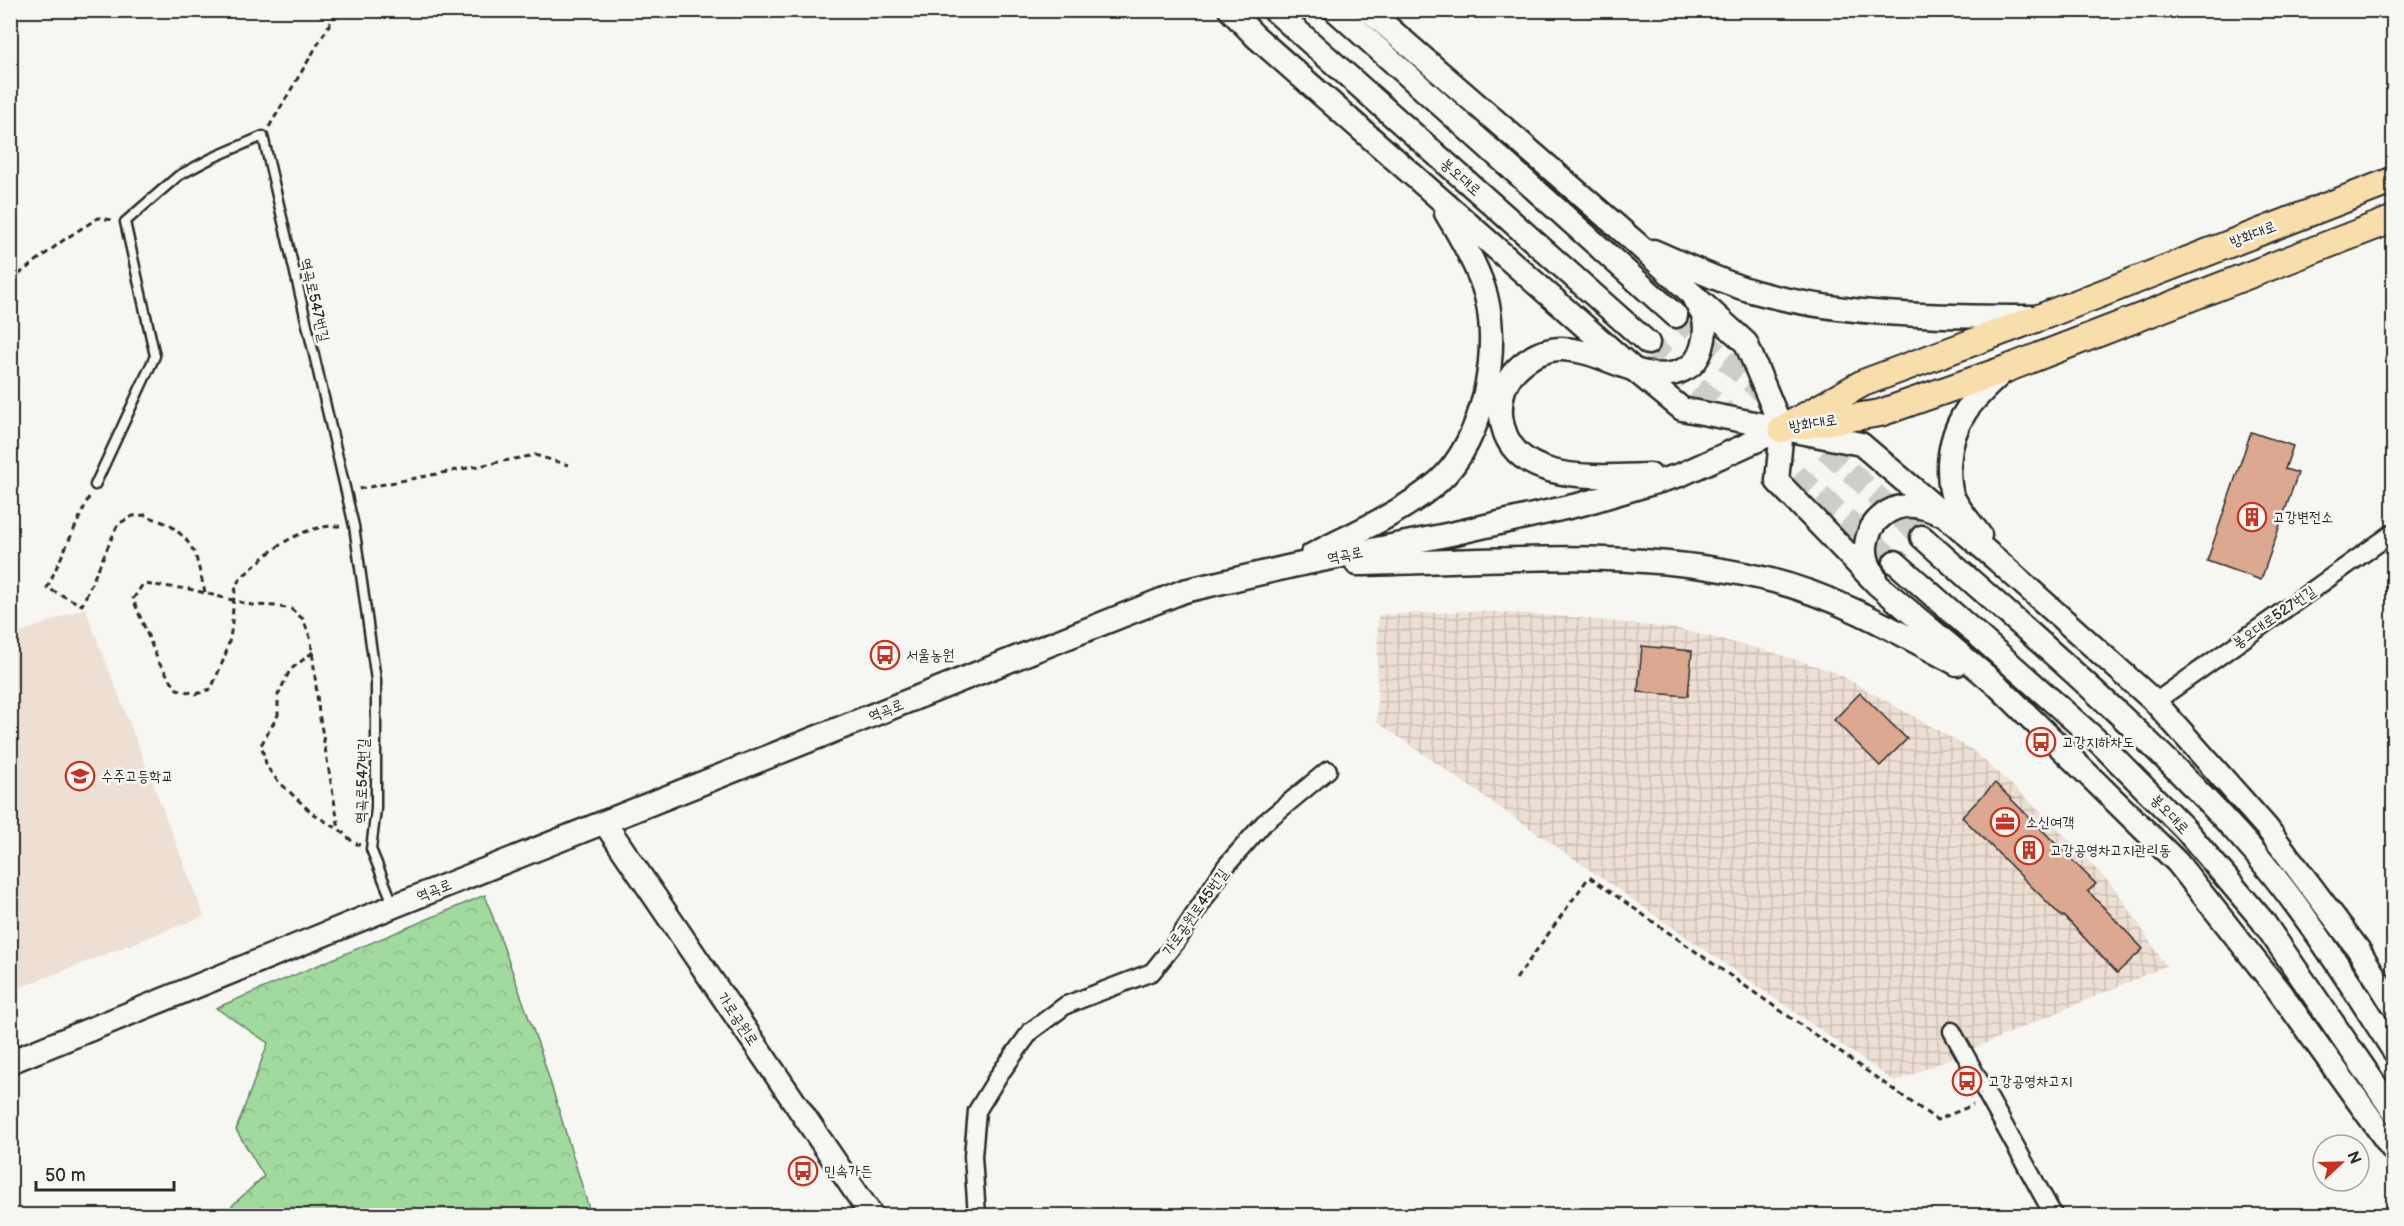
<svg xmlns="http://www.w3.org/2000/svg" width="2404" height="1226" font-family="'Balsamiq Sans','Poor Story',sans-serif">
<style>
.built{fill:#eedfd5}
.industrial{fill:url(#industrial-grid)}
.forest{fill:url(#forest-crowns);stroke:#668265;stroke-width:1.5}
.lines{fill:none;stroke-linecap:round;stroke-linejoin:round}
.stream{stroke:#6893a2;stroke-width:5}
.building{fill:#dca890;stroke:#2b2b2b;stroke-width:1.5}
.secondary-tunnel{stroke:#cdcdca;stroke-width:22;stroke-dasharray:22 11;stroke-linecap:butt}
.lane-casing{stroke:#2b2b2b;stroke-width:13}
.street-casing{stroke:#2b2b2b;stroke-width:21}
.secondary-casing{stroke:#2b2b2b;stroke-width:27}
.primary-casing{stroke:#2b2b2b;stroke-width:30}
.path{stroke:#2b2b2b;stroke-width:3;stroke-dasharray:6 4.5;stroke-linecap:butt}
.lane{stroke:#f6f6f2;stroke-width:8}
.street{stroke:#f6f6f2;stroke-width:16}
.secondary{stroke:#f6f6f2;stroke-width:22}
.primary{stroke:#f8deab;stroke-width:26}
.labels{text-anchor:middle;stroke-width:5;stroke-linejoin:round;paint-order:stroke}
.street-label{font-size:15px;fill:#2b2b2b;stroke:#f6f6f2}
.poi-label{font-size:15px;fill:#2b2b2b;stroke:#f6f6f2;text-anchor:start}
</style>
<defs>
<pattern id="industrial-grid" width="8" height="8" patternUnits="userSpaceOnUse" patternTransform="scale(1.5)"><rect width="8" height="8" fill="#eedfd5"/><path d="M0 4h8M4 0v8" fill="none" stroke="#ccc0b7"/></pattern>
<pattern id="forest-crowns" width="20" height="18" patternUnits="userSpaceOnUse" patternTransform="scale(1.5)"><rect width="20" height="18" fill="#a1da9f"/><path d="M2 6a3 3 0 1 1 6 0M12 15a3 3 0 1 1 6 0" fill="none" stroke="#8bbb89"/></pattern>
</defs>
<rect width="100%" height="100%" fill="#f6f6f2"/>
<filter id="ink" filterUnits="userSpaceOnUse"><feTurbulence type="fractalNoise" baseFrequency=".0167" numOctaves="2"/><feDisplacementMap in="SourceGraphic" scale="12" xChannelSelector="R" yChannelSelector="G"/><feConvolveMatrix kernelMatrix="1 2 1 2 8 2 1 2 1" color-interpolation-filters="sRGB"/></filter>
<g filter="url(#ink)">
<!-- built -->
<path class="built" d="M 85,608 L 204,916 L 11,991 L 11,636 Z"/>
<!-- industrial -->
<path class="industrial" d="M 1475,611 L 1572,617 L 1678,629 L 1764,650 L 1833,671 L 1971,749 L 2046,816 L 2117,891 L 2166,966 L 1895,1082 L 1377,722 L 1378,615 Z"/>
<!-- forest -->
<path class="forest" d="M 485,895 L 541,1052 L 591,1215 L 222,1215 L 264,1176 L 236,1130 L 268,1043 L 216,1008 Z"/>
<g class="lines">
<!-- stream -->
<path class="stream" d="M 10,12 L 13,10"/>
</g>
<!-- building -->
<path class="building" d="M 2251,432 L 2293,446 L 2285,469 L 2298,473 L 2261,580 L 2207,561 Z
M 1642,646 L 1692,651 L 1688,696 L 1638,692 Z
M 1860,693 L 1907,739 L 1880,766 L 1834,720 Z
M 1995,783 L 2096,884 L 2088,891 L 2143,949 L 2117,973 L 2064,916 L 2062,917 L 1962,817 Z"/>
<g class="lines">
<!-- secondary-tunnel -->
<path class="secondary-tunnel" d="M 1676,316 L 1772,401
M 1648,343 L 1895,562
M 1801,427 L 1922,537"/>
<!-- lane casing -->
<g class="lane-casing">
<path id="lane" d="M 95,485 L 155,356 L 125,222 L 178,176 L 212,158 L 263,136 L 354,526 L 376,680 L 376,809 L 371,849 L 394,906"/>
</g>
<!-- street casing -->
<g class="street-casing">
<path id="street" d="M 2155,702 L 2394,532
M 1952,1031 L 2054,1216
M 977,1216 L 973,1156 L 977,1111 L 999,1075 L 1031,1031 L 1066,1005 L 1152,972 L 1177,941 L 1226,866 L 1264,823 L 1328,770"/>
</g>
<!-- secondary casing -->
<g class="secondary-casing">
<path id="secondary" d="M 1230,10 L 1255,36 L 1632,368 L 1682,409 L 1861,444 L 1998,561 L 2155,702 L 2267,828 L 2358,949 L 2394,1007
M 1274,10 L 1648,343
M 1335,10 L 1676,316
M 1368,10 L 1635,242 L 1746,343 L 1782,429 L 1777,481 L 1878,585 L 1999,687 L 2177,862 L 2279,991 L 2394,1151
M 1653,251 C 1686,265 1720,282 1755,292 C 1844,316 1941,317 2033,317
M 1650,475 C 1599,476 1509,487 1501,416 C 1500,400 1504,382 1516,370 C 1574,311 1634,399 1687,368 C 1702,360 1707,335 1704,319 C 1703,312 1697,305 1694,299
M 1980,535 C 1971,523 1959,510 1953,497 C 1949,488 1949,474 1949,464 C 1952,419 1972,400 2004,371
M 1922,537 C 2030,634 2142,728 2240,836 C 2299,901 2346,977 2394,1051
M 1312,555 C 1354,533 1402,513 1438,482 C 1485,441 1503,343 1483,286 C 1474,260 1460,236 1446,213
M 1895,562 L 2101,744 L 2185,829 L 2262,920 L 2394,1112
M 1357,564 C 1491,561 1629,547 1762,578 C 1832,594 1895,630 1957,664
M 1875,578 C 1870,569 1865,557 1866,546 C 1868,519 1895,501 1920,507 C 1927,508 1933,511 1938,513
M 604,822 L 872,1216
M 10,1062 L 394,906 L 1184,591 L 1292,566 L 1451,534 L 1582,504 L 1680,475 L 1782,429"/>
</g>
<!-- primary casing -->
<g class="primary-casing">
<path id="primary" d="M 1800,426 L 1880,413 L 2006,369 L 2394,219
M 1782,429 L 1863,383 L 2041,317 L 2394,180"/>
</g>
<!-- path -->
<path class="path" d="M 269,127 L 338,10
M 10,281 L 65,239 L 98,218 L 114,220
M 359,489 L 535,455 L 568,465
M 89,497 L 47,588 L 82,605 L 118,524 L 133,516 L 145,515 L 170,525 L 185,538 L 195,553 L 205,592
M 340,526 C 304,525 276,545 251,569 C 247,573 241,577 238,582 C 231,598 234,620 230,637 C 227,655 218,672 211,689 L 196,694 L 177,689 L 159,663 L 133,599 L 143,584 L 189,589 L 252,605 L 275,606 L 291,609 L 303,619 L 311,640 L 319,713 L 339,829 L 354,843 L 360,845
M 313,652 L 290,670 L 278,695 L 278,715 L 261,745 L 267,767 L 277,780 L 313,814 L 338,829
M 1516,979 L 1589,877 L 1937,1120 L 1973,1105"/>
<!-- lane -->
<use href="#lane" class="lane"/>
<!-- street -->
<use href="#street" class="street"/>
<!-- secondary -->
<use href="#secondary" class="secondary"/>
<!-- primary -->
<use href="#primary" class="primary"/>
</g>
</g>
<!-- icons -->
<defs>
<g id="building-ring" transform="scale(1.5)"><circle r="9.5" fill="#f6f6f2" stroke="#c8321e" stroke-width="1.5"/><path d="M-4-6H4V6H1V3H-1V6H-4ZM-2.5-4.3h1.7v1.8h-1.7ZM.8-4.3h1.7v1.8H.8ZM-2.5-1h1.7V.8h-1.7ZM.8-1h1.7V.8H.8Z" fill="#c8321e"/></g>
<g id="bus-ring" transform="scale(1.5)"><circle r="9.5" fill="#f6f6f2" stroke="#c8321e" stroke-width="1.5"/><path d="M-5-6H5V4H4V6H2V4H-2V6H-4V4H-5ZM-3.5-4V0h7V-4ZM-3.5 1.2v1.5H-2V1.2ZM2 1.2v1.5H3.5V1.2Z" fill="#c8321e"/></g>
<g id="school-ring" transform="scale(1.5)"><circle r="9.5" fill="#f6f6f2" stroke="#c8321e" stroke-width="1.5"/><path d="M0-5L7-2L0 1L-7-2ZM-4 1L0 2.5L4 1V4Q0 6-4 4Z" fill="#c8321e"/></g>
<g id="office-ring" transform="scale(1.5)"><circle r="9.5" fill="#f6f6f2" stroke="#c8321e" stroke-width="1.5"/><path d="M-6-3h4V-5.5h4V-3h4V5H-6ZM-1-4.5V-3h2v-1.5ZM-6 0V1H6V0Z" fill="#c8321e"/></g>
</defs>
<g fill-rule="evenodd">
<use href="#building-ring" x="2252" y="517"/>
<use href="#bus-ring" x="885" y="655"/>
<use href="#bus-ring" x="2041" y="742"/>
<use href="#school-ring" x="80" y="776"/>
<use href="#office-ring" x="2005" y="822"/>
<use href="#building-ring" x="2029" y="850"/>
<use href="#bus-ring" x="1967" y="1081"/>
<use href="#bus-ring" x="803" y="1171"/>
</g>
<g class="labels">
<!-- street labels -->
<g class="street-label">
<text transform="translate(1461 177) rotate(42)" y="5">봉오대로</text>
<text transform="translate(2253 234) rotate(-21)" y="5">방화대로</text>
<text transform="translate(315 300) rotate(77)" y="5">역곡로547번길</text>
<text transform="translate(1813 423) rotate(-9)" y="5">방화대로</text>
<text transform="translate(1345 555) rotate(-11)" y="5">역곡로</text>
<text transform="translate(2274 617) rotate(-35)" y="5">봉오대로527번길</text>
<text transform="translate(886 710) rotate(-22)" y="5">역곡로</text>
<text transform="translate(362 781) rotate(-88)" y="5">역곡로547번길</text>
<text transform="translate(2170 814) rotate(47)" y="5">봉오대로</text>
<text transform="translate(434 890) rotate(-22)" y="5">역곡로</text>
<text transform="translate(1195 912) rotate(-55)" y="5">가로공원로45번길</text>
<text transform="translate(738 1019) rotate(56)" y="5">가로공원로</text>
</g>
<!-- poi labels -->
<g class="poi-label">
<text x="2273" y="522">고강변전소</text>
<text x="906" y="660">서울농원</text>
<text x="2062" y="747">고강지하차도</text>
<text x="101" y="781">수주고등학교</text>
<text x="2026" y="827">소신여객</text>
<text x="2050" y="855">고강공영차고지관리동</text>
<text x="1988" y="1086">고강공영차고지</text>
<text x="824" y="1176">민속가든</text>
</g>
</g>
<!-- margin -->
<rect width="2404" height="1226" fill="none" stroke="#f6f6f2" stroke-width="36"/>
<rect x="18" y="18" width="2368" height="1190" fill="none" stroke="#2b2b2b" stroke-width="2" filter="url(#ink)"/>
<!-- north arrow -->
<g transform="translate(2341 1163) rotate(68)"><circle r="28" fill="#f6f6f2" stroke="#a5a5a2" stroke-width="1.5"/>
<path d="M0-4.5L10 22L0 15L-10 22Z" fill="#c8321e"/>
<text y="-9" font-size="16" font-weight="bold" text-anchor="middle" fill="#2b2b2b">N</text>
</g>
<!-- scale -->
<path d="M36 1181v9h138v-9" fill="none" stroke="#2b2b2b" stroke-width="3"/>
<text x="45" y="1181" font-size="18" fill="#2b2b2b" stroke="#f6f6f2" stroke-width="4.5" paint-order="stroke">50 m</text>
</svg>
